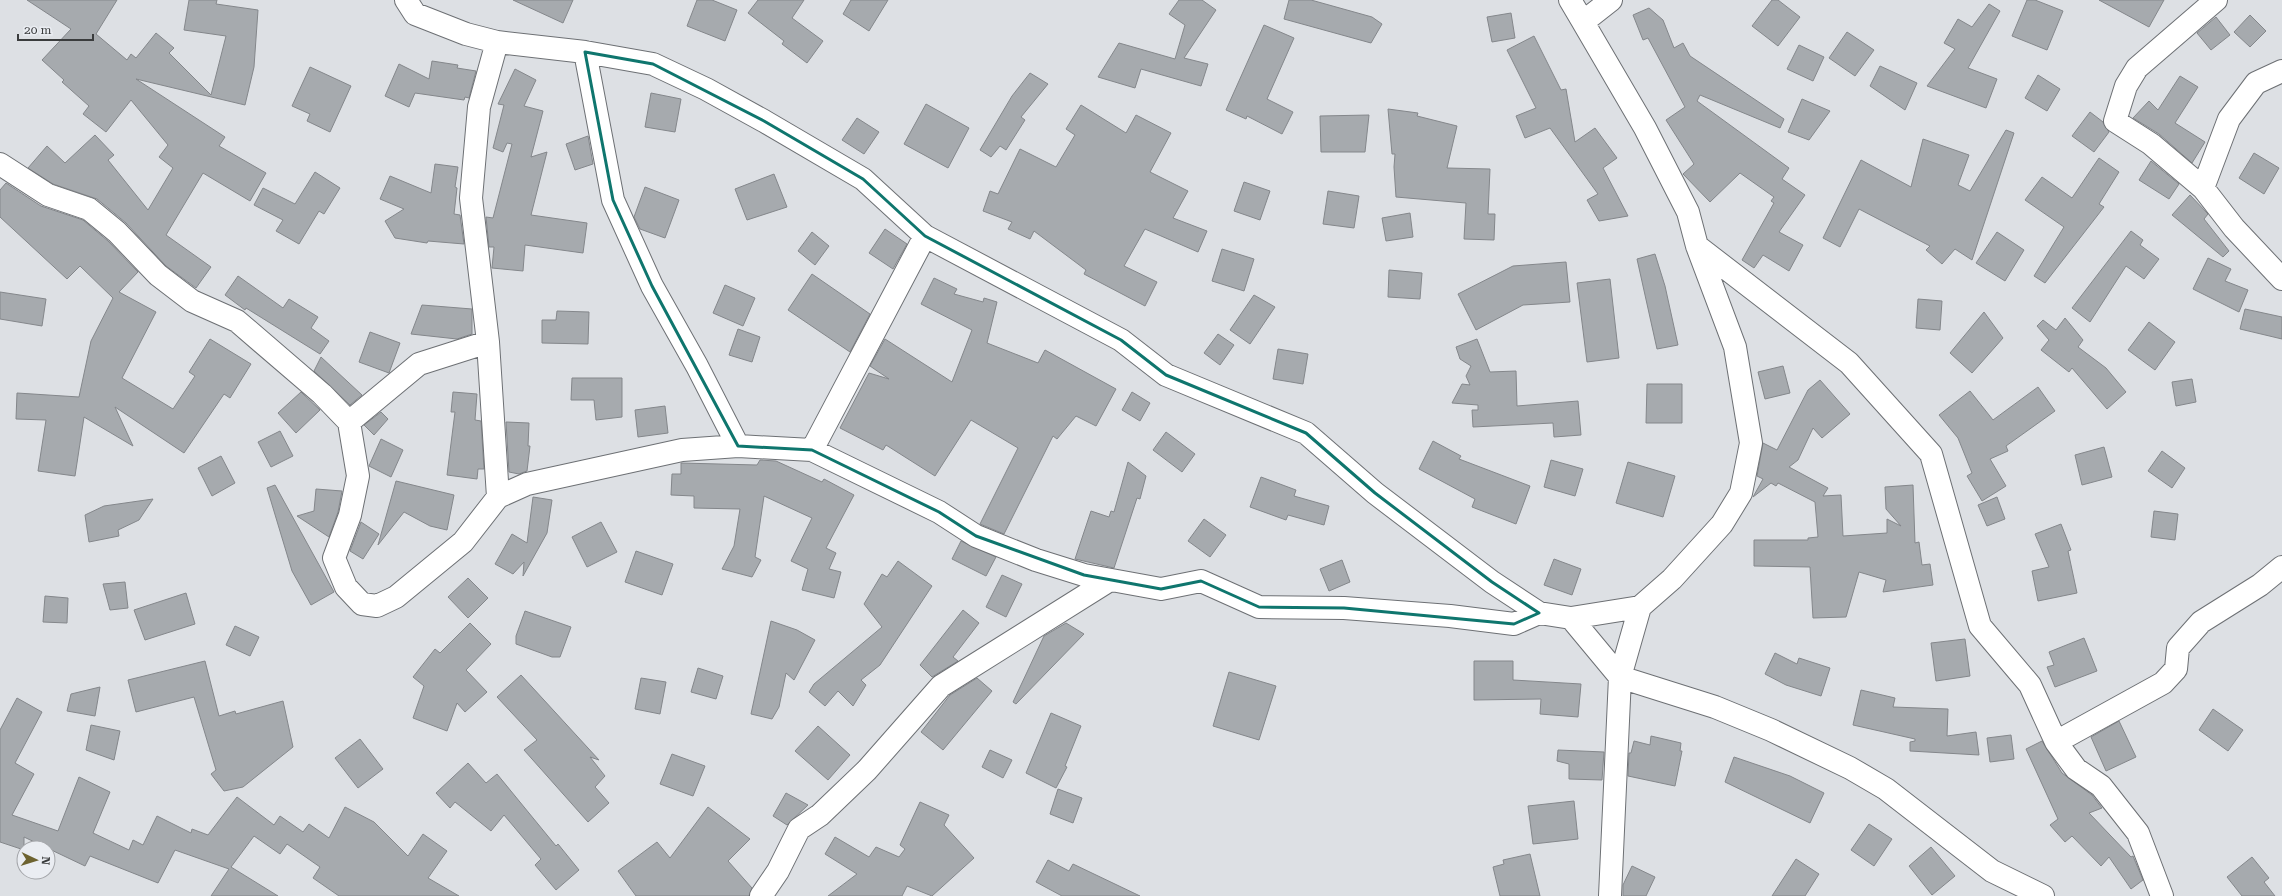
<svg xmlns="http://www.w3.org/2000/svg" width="2282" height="896" font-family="'Roboto Serif',serif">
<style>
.building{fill:#a6aaae;stroke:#84878b}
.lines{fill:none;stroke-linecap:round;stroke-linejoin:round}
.street-casing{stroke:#6d7074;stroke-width:24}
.street{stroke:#fff;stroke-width:22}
.marked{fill:none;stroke:#0f766e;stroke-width:3;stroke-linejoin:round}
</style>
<rect width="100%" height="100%" fill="#dde0e4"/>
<!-- building -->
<path class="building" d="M 27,0 L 117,0 L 96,34 L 127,60 L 131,54 L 136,58 L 156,33 L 174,48 L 169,53 L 211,95 L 226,36 L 184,30 L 189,0 L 217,0 L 216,4 L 258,10 L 254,67 L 245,105 L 136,79 L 225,137 L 219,146 L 266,173 L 250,201 L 203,173 L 166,235 L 211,267 L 196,288 L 166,266 L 126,223 L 97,199 L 53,184 L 28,168 L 47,146 L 65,163 L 95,135 L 114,155 L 108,160 L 148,210 L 173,168 L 159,157 L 168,145 L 131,100 L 106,132 L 83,114 L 89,106 L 62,82 L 64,80 L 42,60 L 71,29 Z
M 513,0 L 573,0 L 563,23 Z
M 697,0 L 712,0 L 737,10 L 725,41 L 687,26 Z
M 758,0 L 804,0 L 792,18 L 823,41 L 807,63 L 782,44 L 784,41 L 748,13 Z
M 851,0 L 888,0 L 869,31 L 843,14 Z
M 1179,0 L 1202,0 L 1216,10 L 1184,58 L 1208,64 L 1201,86 L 1141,69 L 1135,88 L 1098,77 L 1119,43 L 1175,59 L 1185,25 L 1169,14 Z
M 1289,0 L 1311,0 L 1372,17 L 1382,24 L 1371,43 L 1284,19 Z
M 1772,0 L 1778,0 L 1800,17 L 1778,46 L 1752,26 Z
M 2027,0 L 2035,0 L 2063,11 L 2047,50 L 2012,36 Z
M 2099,0 L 2164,0 L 2149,27 Z
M 1989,4 L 2000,11 L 1968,68 L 1997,79 L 1986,108 L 1927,86 L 1955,49 L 1944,43 L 1958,19 L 1972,27 Z
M 1649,8 L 1663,20 L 1674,48 L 1683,43 L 1690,56 L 1784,119 L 1780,128 L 1700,95 L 1697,101 L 1789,168 L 1782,179 L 1805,195 L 1779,232 L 1803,245 L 1789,271 L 1763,255 L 1754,268 L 1742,260 L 1774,203 L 1771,201 L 1774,197 L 1740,173 L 1710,202 L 1683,174 L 1694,164 L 1666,120 L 1685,107 L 1648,38 L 1643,40 L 1633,15 Z
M 1511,13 L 1515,38 L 1492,42 L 1487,17 Z
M 2250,15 L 2266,31 L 2250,47 L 2234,32 Z
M 2216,17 L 2230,35 L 2211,50 L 2197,33 Z
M 1264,25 L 1294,38 L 1267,99 L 1293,112 L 1282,134 L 1247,116 L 1246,119 L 1226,110 Z
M 1847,32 L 1874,50 L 1855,76 L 1829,58 Z
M 1534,36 L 1561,90 L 1566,89 L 1575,142 L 1595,128 L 1617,158 L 1603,168 L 1628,216 L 1599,221 L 1587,200 L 1598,194 L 1550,128 L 1525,138 L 1516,116 L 1536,108 L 1507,50 Z
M 1799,45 L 1824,57 L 1813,81 L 1787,69 Z
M 432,61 L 458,65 L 457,68 L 476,71 L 469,98 L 465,97 L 464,100 L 415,93 L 409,107 L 385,96 L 399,64 L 429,79 Z
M 1880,66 L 1917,83 L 1905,110 L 1870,86 Z
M 310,67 L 351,86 L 330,132 L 307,121 L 310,114 L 292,106 Z
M 515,69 L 536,80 L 524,106 L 543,111 L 531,157 L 547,152 L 531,215 L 587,223 L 583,253 L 525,245 L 523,271 L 492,268 L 494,247 L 489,247 L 486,217 L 493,218 L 512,144 L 507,143 L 503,152 L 493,148 L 504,105 L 498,104 Z
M 1030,73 L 1048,84 L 1021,117 L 1025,120 L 1006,150 L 1000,146 L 991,157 L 980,150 L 1012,96 Z
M 2038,75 L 2060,89 L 2047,111 L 2025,98 Z
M 2180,76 L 2198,87 L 2175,123 L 2205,142 L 2192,163 L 2159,134 L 2133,118 L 2149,101 L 2158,110 Z
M 651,93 L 681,99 L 675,132 L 645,127 Z
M 1802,99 L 1830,111 L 1809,140 L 1788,132 Z
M 926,104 L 969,128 L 948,168 L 904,144 Z
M 1081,105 L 1126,133 L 1136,115 L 1171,133 L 1150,172 L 1188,191 L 1173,218 L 1207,231 L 1198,252 L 1145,229 L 1124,266 L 1157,282 L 1145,306 L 1084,274 L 1086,270 L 1034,231 L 1030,239 L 1008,229 L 1012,222 L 983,211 L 990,191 L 998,194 L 1020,149 L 1056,167 L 1075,135 L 1066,129 Z
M 1388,109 L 1418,113 L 1417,116 L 1457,126 L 1447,168 L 1490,169 L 1488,214 L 1495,214 L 1494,240 L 1464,239 L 1466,203 L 1396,197 L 1394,167 L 1395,154 L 1392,154 Z
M 2090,112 L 2103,122 L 2109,132 L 2094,152 L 2072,136 Z
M 1369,115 L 1365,152 L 1321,152 L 1320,116 Z
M 857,118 L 879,132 L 864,154 L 842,140 Z
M 2006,130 L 2014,133 L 1972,260 L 1955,249 L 1942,264 L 1926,250 L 1930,246 L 1859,209 L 1840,247 L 1823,238 L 1861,160 L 1911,187 L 1923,139 L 1969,155 L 1958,185 L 1970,191 Z
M 588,136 L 593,164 L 575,170 L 566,144 Z
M 2254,153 L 2279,168 L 2264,194 L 2239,178 Z
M 2099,158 L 2119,172 L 2099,204 L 2104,207 L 2045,283 L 2034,276 L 2064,227 L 2025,200 L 2042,177 L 2072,198 Z
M 2151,161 L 2179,184 L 2169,199 L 2139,180 Z
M 435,164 L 458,167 L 455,187 L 457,188 L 454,214 L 460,215 L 464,244 L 428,241 L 427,243 L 395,238 L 385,221 L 404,209 L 380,199 L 390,176 L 431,193 Z
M 315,172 L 340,188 L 324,214 L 319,211 L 299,244 L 276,231 L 283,220 L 254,205 L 263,188 L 295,204 Z
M 774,174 L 787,207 L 747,220 L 735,189 Z
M 1244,182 L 1270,191 L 1260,220 L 1234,211 Z
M 6,183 L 41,206 L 83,220 L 108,241 L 138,272 L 119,292 L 156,312 L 122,378 L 173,409 L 195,376 L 189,372 L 210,339 L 251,364 L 230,398 L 224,394 L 184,453 L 115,407 L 133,446 L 84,417 L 75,476 L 38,471 L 46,420 L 16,419 L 17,393 L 79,397 L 91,341 L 113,298 L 80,266 L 67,279 L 0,217 L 0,190 Z
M 645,187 L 679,200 L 665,238 L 640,229 L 634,217 Z
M 1328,191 L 1359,196 L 1354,228 L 1323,224 Z
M 2190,195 L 2208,214 L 2204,219 L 2229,251 L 2223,257 L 2172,215 Z
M 1410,213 L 1413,237 L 1386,241 L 1382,218 Z
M 885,229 L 907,244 L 893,269 L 869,253 Z
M 2131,231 L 2143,240 L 2140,245 L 2159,259 L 2144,279 L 2126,266 L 2090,322 L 2072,308 Z
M 812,232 L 829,246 L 815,265 L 798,251 Z
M 1997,232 L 2024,250 L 2005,281 L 1976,263 Z
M 1222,249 L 1254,259 L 1244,291 L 1212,281 Z
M 1655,254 L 1665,286 L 1678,345 L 1657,349 L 1637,259 Z
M 2208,258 L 2231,269 L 2225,281 L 2248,290 L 2239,312 L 2193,289 Z
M 1566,262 L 1570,302 L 1523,305 L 1476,330 L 1458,294 L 1513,266 Z
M 1389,270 L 1422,273 L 1420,299 L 1388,297 Z
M 812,274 L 870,314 L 850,352 L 788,310 Z
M 238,276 L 283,308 L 289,299 L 318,317 L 311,328 L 329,341 L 320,354 L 246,308 L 245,310 L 225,295 Z
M 934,278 L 957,289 L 954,294 L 983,302 L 984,298 L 997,302 L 987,343 L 1038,363 L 1045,350 L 1116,389 L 1096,426 L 1076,416 L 1057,439 L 1053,436 L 1004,534 L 980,524 L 1018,448 L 971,420 L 935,476 L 886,445 L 883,450 L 840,428 L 869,373 L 889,379 L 870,366 L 885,339 L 952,382 L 972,330 L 921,304 Z
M 1610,279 L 1619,358 L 1587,362 L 1577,283 Z
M 725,285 L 755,298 L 743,326 L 713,313 Z
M 0,292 L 46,299 L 42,326 L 0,319 Z
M 1254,295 L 1275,307 L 1250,344 L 1230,330 Z
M 1918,299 L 1942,301 L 1940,330 L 1916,328 Z
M 422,305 L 472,309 L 472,334 L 457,339 L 411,334 Z
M 2245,309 L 2282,317 L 2282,339 L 2240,329 Z
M 557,311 L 589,312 L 588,344 L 542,343 L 542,320 L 556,320 Z
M 1984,312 L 2003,338 L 1972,373 L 1950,353 Z
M 2065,318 L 2083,340 L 2078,347 L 2106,368 L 2126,392 L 2107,409 L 2072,368 L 2069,372 L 2041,350 L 2049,340 L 2037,326 L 2043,320 L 2056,330 Z
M 2149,322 L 2175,342 L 2155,370 L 2128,350 Z
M 738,329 L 760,337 L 752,362 L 729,355 Z
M 370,332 L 400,343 L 389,373 L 359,362 Z
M 1218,334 L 1234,345 L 1220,365 L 1204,353 Z
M 1477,339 L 1490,372 L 1516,371 L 1517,406 L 1578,401 L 1581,435 L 1554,437 L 1553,423 L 1473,427 L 1472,410 L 1478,410 L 1478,405 L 1452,403 L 1462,384 L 1470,385 L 1466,376 L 1471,366 L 1460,359 L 1456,347 Z
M 1278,349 L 1308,354 L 1303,384 L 1273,379 Z
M 321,357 L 362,395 L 350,405 L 314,371 Z
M 1783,366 L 1790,393 L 1765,399 L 1758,372 Z
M 572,378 L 622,378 L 622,417 L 596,420 L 594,400 L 571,400 Z
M 2192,379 L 2196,402 L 2176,406 L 2172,382 Z
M 1820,380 L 1850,414 L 1822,438 L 1813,428 L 1798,460 L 1789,467 L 1828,488 L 1823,496 L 1841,495 L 1843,536 L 1887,533 L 1887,519 L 1901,526 L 1886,509 L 1885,487 L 1913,485 L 1915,543 L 1919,542 L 1922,565 L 1930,564 L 1933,585 L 1883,592 L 1886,580 L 1859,572 L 1846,617 L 1813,618 L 1810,567 L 1754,566 L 1754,540 L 1808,540 L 1808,538 L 1818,537 L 1815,502 L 1778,483 L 1776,486 L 1771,483 L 1753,497 L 1763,479 L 1757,476 L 1763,443 L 1777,450 L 1808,390 Z
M 1647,384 L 1682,384 L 1682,423 L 1646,423 Z
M 2038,387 L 2055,411 L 2006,446 L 2008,451 L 1990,459 L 2006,486 L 1982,501 L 1967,476 L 1972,473 L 1958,438 L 1939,415 L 1970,391 L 1993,420 Z
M 301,392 L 320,410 L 296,433 L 278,413 Z
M 453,392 L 477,394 L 475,420 L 481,421 L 484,469 L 478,469 L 477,479 L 447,475 L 455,412 L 451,412 Z
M 1132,392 L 1150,403 L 1140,421 L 1122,410 Z
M 665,406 L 668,433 L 638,437 L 635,410 Z
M 381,412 L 388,419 L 374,435 L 364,425 Z
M 506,422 L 529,423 L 528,446 L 530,446 L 527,471 L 519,474 L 509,472 Z
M 280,431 L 293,456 L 271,467 L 258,442 Z
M 1166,432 L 1195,454 L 1182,472 L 1153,450 Z
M 381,439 L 403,450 L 391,477 L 369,466 Z
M 1433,441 L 1461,456 L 1459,459 L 1530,486 L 1516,524 L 1472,507 L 1475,499 L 1419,469 Z
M 2104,447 L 2112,477 L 2082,485 L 2075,455 Z
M 2162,451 L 2185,468 L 2172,488 L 2148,471 Z
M 221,456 L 235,483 L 212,496 L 198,468 Z
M 760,460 L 776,461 L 822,482 L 824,479 L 854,495 L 826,548 L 836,553 L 829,569 L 841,572 L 834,598 L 802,590 L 808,569 L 791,561 L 812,518 L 764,496 L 755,557 L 761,560 L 752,577 L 722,569 L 734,546 L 740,509 L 694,508 L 694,496 L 671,495 L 672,474 L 681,474 L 681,463 L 757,465 Z
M 1551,460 L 1583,469 L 1575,496 L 1544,487 Z
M 1128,462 L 1146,476 L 1140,499 L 1137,498 L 1114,568 L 1075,559 L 1091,511 L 1109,517 L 1111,511 L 1114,512 Z
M 1628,462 L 1675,476 L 1663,517 L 1616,503 Z
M 1261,477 L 1296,490 L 1294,496 L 1329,506 L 1324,525 L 1288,515 L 1286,520 L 1250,507 Z
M 396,481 L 454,495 L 447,530 L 430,526 L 404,512 L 378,545 Z
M 275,485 L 334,592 L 311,605 L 292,571 L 267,488 Z
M 316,489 L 342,491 L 338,512 L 329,537 L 297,516 L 314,511 Z
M 533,497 L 552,500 L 547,533 L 523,576 L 524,562 L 513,574 L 495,564 L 512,534 L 527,543 Z
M 1997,497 L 2005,519 L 1987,526 L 1978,505 Z
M 153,499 L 139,520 L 118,530 L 119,536 L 89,542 L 85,515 L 104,506 Z
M 2154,511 L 2178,514 L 2175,540 L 2151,537 Z
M 1204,519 L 1226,535 L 1210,557 L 1188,541 Z
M 361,522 L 379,534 L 363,559 L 350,551 Z
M 601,522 L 617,552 L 587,567 L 572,537 Z
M 2061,524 L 2071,550 L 2068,551 L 2077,593 L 2038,601 L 2032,571 L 2049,567 L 2035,534 Z
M 961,541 L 996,557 L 986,576 L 952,559 Z
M 636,551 L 673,564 L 662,595 L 625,582 Z
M 1554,559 L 1581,569 L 1572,595 L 1544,585 Z
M 1342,560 L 1350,582 L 1329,591 L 1320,569 Z
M 898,561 L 932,586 L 880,665 L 861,680 L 866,685 L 853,706 L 838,691 L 825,706 L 809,692 L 814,684 L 882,627 L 864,604 L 882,574 L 887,577 Z
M 1002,575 L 1022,584 L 1006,617 L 986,607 Z
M 468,578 L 488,598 L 468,618 L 448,597 Z
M 125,582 L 128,608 L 110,610 L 103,584 Z
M 186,593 L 195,624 L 145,640 L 134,610 Z
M 45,596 L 68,598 L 67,623 L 43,622 Z
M 963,610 L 979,623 L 953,657 L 958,661 L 932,677 L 920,665 Z
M 525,611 L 571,627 L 560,657 L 552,657 L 516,644 L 516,636 Z
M 771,621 L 797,630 L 815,640 L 794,680 L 786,673 L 779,707 L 772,719 L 751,714 Z
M 470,623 L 491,644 L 466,670 L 487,692 L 465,712 L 457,703 L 447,731 L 413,718 L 424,686 L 413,677 L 435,649 L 440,653 Z
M 1066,623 L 1084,634 L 1016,704 L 1013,702 L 1044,636 Z
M 235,626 L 259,637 L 250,656 L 226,645 Z
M 2084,638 L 2097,671 L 2055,687 L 2047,667 L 2054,665 L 2049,652 Z
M 1965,639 L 1970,676 L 1936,681 L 1931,643 Z
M 1775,653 L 1797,664 L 1799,658 L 1830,668 L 1821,696 L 1786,685 L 1765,674 Z
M 205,661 L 219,716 L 235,711 L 236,714 L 283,701 L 293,747 L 243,787 L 224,791 L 211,774 L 216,770 L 194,697 L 136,712 L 128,680 Z
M 1474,661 L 1513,661 L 1513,680 L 1581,684 L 1578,717 L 1540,714 L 1541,699 L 1474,700 Z
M 698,668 L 723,676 L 716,699 L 691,692 Z
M 1229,672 L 1276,686 L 1259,740 L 1213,726 Z
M 521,675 L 599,760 L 590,757 L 605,776 L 595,787 L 609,803 L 588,822 L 524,750 L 537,740 L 497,697 Z
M 641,678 L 666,682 L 660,714 L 635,709 Z
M 977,678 L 992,691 L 943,750 L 921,732 L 950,695 Z
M 100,687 L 95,716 L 67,711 L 71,694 Z
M 1861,690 L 1895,698 L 1893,707 L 1948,709 L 1947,736 L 1976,732 L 1979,755 L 1910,751 L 1910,742 L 1915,741 L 1915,739 L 1853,725 Z
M 17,698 L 42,712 L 15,763 L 34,774 L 12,815 L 58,831 L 79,777 L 110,792 L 93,833 L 129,850 L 133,840 L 143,845 L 157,816 L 191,833 L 192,829 L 208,835 L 237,797 L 274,825 L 280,816 L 303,832 L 309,824 L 329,838 L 345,807 L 374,822 L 408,856 L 423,834 L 447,851 L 428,878 L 459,896 L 339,896 L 313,878 L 320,867 L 287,844 L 280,854 L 254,836 L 231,867 L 278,896 L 211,896 L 229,869 L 175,850 L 158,883 L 90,856 L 85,866 L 24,837 L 24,850 L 0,842 L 0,730 Z
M 2213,709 L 2243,730 L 2228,751 L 2199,730 Z
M 1051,713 L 1081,726 L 1065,766 L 1067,767 L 1056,788 L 1026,773 Z
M 2119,721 L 2136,757 L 2106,771 L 2091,737 Z
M 91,725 L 120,731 L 114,760 L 86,750 Z
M 818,726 L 850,755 L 828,780 L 795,751 Z
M 2011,735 L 2014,759 L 1990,762 L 1987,738 Z
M 1651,736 L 1681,743 L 1680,751 L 1682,751 L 1675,786 L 1628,776 L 1629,753 L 1631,753 L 1634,741 L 1650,745 Z
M 360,739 L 383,769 L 358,788 L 335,758 Z
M 2042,741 L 2062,773 L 2092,795 L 2102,808 L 2089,813 L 2131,857 L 2133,856 L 2143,880 L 2131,889 L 2109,857 L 2101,866 L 2072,836 L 2065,842 L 2050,825 L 2058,819 L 2026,749 Z
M 990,750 L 1012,760 L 1003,778 L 982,767 Z
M 1558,750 L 1604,752 L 1602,780 L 1569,779 L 1569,764 L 1557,761 Z
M 672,754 L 705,766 L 693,796 L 660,784 Z
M 1734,757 L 1790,776 L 1824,793 L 1810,823 L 1725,782 Z
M 468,763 L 486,783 L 497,774 L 556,846 L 558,844 L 579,870 L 556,890 L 535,865 L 541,859 L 504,815 L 491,831 L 455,802 L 450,808 L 436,793 Z
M 1058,789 L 1082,798 L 1073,823 L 1050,814 Z
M 786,793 L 808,805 L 787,825 L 773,816 Z
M 1574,801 L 1578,839 L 1533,844 L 1528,806 Z
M 920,802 L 949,815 L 944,825 L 974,858 L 932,896 L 907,886 L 902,896 L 828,896 L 857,874 L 825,854 L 835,837 L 869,857 L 876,847 L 899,857 L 905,849 L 900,845 Z
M 708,807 L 750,839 L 728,861 L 752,888 L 749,896 L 636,896 L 618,871 L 657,842 L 670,858 Z
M 1869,824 L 1892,839 L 1874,866 L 1851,850 Z
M 1931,847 L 1955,876 L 1932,895 L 1909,866 Z
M 1530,854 L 1540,896 L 1500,896 L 1493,867 L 1504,864 L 1503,860 Z
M 2252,857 L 2269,878 L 2264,882 L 2275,896 L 2242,896 L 2227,877 Z
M 1796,859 L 1819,874 L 1805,896 L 1772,896 Z
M 1048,860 L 1069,871 L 1073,864 L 1140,896 L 1062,896 L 1036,882 Z
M 1632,866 L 1655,877 L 1646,896 L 1623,896 L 1623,885 Z"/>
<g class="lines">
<!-- street casing -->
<g class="street-casing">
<path id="street" d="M 406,0 L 415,14 L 466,34 L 497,42 L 585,52 L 653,64 L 706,89 L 764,121 L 863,179 L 925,236 L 1121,340 L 1166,375 L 1306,433 L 1375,493 L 1492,582 L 1539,613
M 1570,0 L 1583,22 L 1611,0
M 2216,0 L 2137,68 L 2126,86 L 2115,121 L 2151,144 L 2203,188 L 2234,228 L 2282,279
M 497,42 L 479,107 L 471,198 L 488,342 L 498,497
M 585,52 L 613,200 L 652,286 L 697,366 L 738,446
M 0,164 L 48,195 L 89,209 L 117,232 L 158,275 L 192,301 L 237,321 L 322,394 L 349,422
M 2203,188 L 2229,119 L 2256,83 L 2282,71
M 1697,246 L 1849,363 L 1931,454 L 1980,626 L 2030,685 L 2056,742 L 2076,769 L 2101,786 L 2138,833 L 2162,896
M 488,342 L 419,364 L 349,422 L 358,476 L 350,515 L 334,558 L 346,587 L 362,604 L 377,606 L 396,597 L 463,542 L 498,497 L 527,484 L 682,450 L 738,446 L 812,450 L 939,512 L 976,536 L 1036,560 L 1084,575 L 1161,589 L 1201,581 L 1259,607 L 1344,608 L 1450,616 L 1514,624 L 1539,613 L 1571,618 L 1640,607 L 1672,579 L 1722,524 L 1741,493 L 1751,443 L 1735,347 L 1697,246 L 1688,212 L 1645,128 L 1583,22
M 812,450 L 925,236
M 1571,618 L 1620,677 L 1715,707 L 1771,730 L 1850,768 L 1886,789 L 1992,871 L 2043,896
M 2056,742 L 2163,683 L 2176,669 L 2178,648 L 2201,622 L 2260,585 L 2282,567
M 761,896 L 778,871 L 799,829 L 820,815 L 867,770 L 941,686 L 1110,580
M 1610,896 L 1620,677 L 1640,607"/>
</g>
<!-- street -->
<use href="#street" class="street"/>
</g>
<!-- marked area -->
<path class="marked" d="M 585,52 L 653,64 L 764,121 L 863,179 L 925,236 L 1121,340 L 1166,375 L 1306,433 L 1375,493 L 1492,582 L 1539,613 L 1514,624 L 1344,608 L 1259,607 L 1201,581 L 1161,589 L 1084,575 L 976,536 L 939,512 L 812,450 L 738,446 L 652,286 L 613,200 Z"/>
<!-- north arrow -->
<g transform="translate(36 860) rotate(94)"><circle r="19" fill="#eaedf2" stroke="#a4a6aa"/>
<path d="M0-3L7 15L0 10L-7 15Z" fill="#6d6330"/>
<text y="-6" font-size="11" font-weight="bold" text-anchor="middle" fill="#3a3c3d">N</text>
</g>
<!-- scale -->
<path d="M18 34v6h75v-6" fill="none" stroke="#3a3c3d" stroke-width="2"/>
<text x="24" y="34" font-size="12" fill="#3a3c3d" stroke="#eaedf2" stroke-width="3" paint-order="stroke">20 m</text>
</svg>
